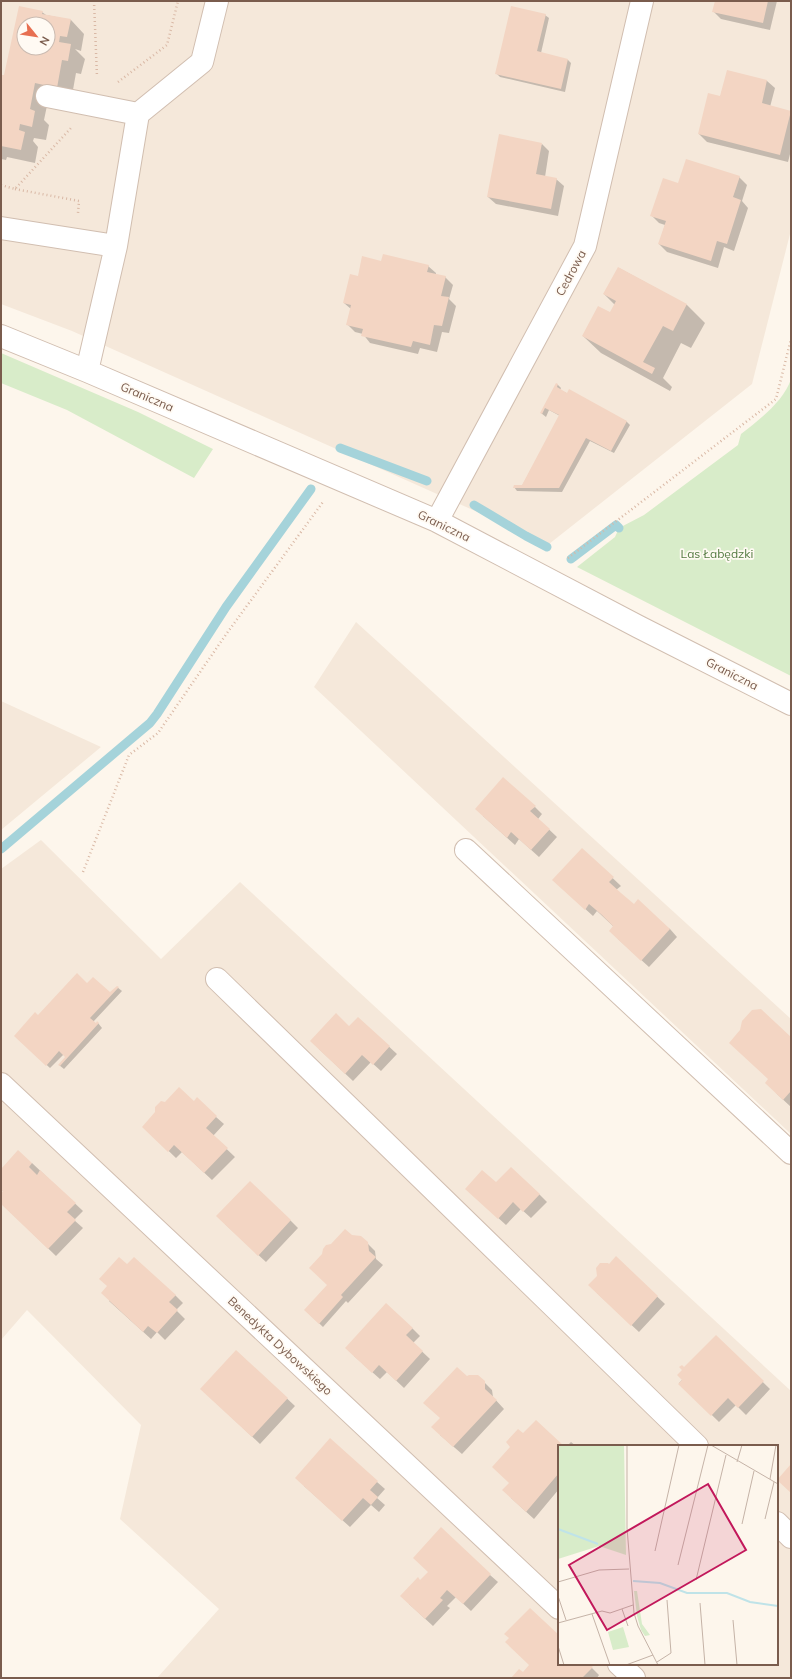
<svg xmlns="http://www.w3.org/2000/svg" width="792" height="1679" font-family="Mulish,sans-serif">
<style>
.residential{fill:#f5e8da;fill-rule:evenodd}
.green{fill:#d8ecc9}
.shadow{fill:#0003;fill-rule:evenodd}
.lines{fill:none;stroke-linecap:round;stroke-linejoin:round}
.stream{stroke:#a5d3da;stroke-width:9}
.building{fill:#f3d5c3;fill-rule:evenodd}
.street-casing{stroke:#d1beb0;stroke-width:24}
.path{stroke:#d9b8a5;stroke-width:2.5;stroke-dasharray:1 3;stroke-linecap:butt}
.street{stroke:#fff;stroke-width:22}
.labels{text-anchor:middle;stroke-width:3.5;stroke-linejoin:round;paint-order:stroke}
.street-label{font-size:12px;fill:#7a5c4d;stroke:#fffaf3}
.park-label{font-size:12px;fill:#537a41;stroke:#fffaf3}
.inset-river{fill:none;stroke:#bfe3e8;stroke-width:2}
.inset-road{fill:none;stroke:#c5b3a7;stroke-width:1}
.view{fill:#c2185b;fill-opacity:0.15;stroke:#c2185b;stroke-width:2}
.inset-edge{fill:none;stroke:#7a5c4d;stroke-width:2}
</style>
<rect width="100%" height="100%" fill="#fdf6ec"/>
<!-- residential -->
<path class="residential" d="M 1,1 L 791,1 L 791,230 L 752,384 L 549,544 L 72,331 L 1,304 ZM 24,24 L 48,24 L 48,48 L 24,48 Z
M 356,622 L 791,1019 L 791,1134 L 314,687 Z
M 1,701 L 101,747 L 1,830 Z
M 41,840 L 161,959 L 240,882 L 791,1391 L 791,1678 L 157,1678 L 219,1609 L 120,1519 L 141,1425 L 27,1310 L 1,1340 L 1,869 ZM 559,1446 L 777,1446 L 777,1664 L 559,1664 Z"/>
<!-- green -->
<path class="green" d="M 1,353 L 138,412 L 213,449 L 194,478 L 67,410 L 1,383 Z
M 791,379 L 791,676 L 577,567 L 615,537 L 619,528 L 644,515 L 738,445 L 741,434 C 759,420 784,401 791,379 Z"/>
<!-- shadow -->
<path class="shadow" d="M 716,1 L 777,1 L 770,30 L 721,19 L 714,12 Z
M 20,7 L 42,12 L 46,15 L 71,20 L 84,34 L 81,51 L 75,49 L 85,59 L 81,74 L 76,73 L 71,101 L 49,96 L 44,120 L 49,125 L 46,140 L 34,138 L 33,141 L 38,147 L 35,163 L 7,157 L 6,160 L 1,159 L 1,76 L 5,77 ZM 24,24 L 48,24 L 48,48 L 24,48 Z
M 545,15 L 549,18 L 541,53 L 568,60 L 571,63 L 565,92 L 500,77 L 496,73 Z
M 728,71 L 767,81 L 775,88 L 770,107 L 791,112 L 791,150 L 788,162 L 707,142 L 699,134 L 720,98 Z
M 542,144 L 549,151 L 545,177 L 556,179 L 564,186 L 558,216 L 496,204 L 488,197 Z
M 739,177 L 747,185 L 742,201 L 748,208 L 734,251 L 724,247 L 718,268 L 667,252 L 659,244 L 665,225 L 659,223 L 651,215 L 679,184 Z
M 382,262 L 428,266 L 436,273 L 436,275 L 445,277 L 453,285 L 449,299 L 456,306 L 449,333 L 442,332 L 437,352 L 420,348 L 418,354 L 370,343 L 363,334 L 355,332 L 347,324 L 351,309 L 344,303 L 358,277 Z
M 619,268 L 687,305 L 705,323 L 691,348 L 681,343 L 663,378 L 672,387 L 670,391 L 601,353 L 583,336 L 610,314 L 615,305 L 604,294 Z
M 557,384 L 561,388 L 560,390 L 626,421 L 630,425 L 614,453 L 590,441 L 562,492 L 517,491 L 514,487 L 522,486 L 560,416 L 549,410 L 546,417 L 541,413 Z
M 535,807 L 542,814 L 538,819 L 557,837 L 539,857 L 519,839 L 515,845 L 483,816 Z
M 582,849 L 621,886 L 616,890 L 634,906 L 670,929 L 677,937 L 649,967 L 618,939 L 614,927 L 597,911 L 593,916 L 561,887 Z
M 87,984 L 111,994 L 117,987 L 122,991 L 93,1022 L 96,1025 L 98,1023 L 102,1028 L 64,1069 L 59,1065 L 66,1057 L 64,1054 L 50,1068 L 15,1036 L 38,1016 Z
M 358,1018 L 397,1054 L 381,1071 L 371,1062 L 353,1081 L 319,1049 L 349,1027 Z
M 741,1031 L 791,1038 L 791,1107 L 777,1094 Z
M 194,1102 L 216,1117 L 224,1124 L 213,1136 L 235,1157 L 212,1180 L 182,1152 L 176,1158 L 151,1134 L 156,1112 Z
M 32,1163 L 83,1211 L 74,1220 L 83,1228 L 56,1256 L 1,1203 L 1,1195 L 4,1192 L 1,1189 L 1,1170 Z
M 496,1184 L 539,1194 L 547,1202 L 531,1218 L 521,1209 L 506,1225 L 474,1196 Z
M 290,1220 L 298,1228 L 266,1262 L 225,1224 Z
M 367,1243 L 375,1251 L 376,1259 L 383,1265 L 348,1303 L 346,1301 L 323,1327 L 305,1310 Z
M 616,1258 L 665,1304 L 639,1332 L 597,1293 L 609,1265 Z
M 127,1265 L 175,1295 L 183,1303 L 176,1310 L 185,1319 L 165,1340 L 157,1332 L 151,1339 L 109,1301 Z
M 412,1328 L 420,1336 L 413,1343 L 430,1359 L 404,1388 L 387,1372 L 380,1379 L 354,1356 Z
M 716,1336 L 770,1389 L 746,1415 L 736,1405 L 719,1422 L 679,1383 L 683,1379 L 684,1369 Z
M 236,1351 L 295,1406 L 260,1444 L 209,1396 Z
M 478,1376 L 492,1390 L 493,1397 L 504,1409 L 462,1454 L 440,1435 L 441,1418 L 467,1378 Z
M 523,1435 L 563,1446 L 559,1446 L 559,1489 L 534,1519 L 511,1498 L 510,1483 L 512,1447 Z
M 571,1442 L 576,1446 L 567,1446 Z
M 377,1482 L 385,1489 L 377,1498 L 385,1505 L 379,1512 L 371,1505 L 350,1527 L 304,1486 Z
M 490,1575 L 498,1582 L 471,1611 L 456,1597 L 447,1606 L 450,1608 L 433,1626 L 409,1604 L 420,1582 Z
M 559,1637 L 559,1664 L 588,1664 L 599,1675 L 597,1678 L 513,1678 L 523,1674 Z"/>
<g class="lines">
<!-- stream -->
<path class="stream" d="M 340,448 L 427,481
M 474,505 L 526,536 L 547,547
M 571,559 L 616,525 L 619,528
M 1,849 L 150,723 L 157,714 L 226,607 L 311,489"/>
</g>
<!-- building -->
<path class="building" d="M 715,1 L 768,1 L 763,23 L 712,12 Z
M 19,6 L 43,11 L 42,14 L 71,19 L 67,37 L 60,36 L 59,42 L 71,44 L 68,61 L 62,60 L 57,88 L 35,83 L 30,109 L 35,111 L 32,127 L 20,124 L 19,130 L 25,132 L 21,150 L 1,146 L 1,75 L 4,75 ZM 24,24 L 48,24 L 48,48 L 24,48 Z
M 511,6 L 546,14 L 537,51 L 568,59 L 561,89 L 495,74 Z
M 727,70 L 767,80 L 762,103 L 791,111 L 780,155 L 698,134 L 708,93 L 720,96 Z
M 499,134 L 542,143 L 536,174 L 557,178 L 551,209 L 487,197 Z
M 686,159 L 740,176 L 733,197 L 741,200 L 727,244 L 717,241 L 711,261 L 658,244 L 666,221 L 650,216 L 663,178 L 678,183 Z
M 383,254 L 429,265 L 427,272 L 446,276 L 441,296 L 449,297 L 442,326 L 434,325 L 430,345 L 413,341 L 411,347 L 361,336 L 363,329 L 346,325 L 351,305 L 343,303 L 350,274 L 358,276 L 362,256 L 381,261 Z
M 618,267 L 687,304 L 673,331 L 663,326 L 643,362 L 655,368 L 652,374 L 582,336 L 598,306 L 610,312 L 616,301 L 603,294 Z
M 556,383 L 558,384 L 557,387 L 567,393 L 569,389 L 627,421 L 611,451 L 586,438 L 559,488 L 513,488 L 514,485 L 522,485 L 559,415 L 545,408 L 542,414 L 540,413 Z
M 503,777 L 536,806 L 530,811 L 550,829 L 531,850 L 511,832 L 507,838 L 475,809 Z
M 582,848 L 614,877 L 609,882 L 621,893 L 634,904 L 638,899 L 670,929 L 641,961 L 609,931 L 613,926 L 602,915 L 589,904 L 585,910 L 552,880 Z
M 77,973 L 87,983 L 93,977 L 110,992 L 117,986 L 119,987 L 90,1018 L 96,1023 L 97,1021 L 99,1023 L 60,1066 L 58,1065 L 65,1057 L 59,1051 L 46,1066 L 14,1036 L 35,1012 L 38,1015 Z
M 761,1009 L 791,1037 L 791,1091 L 783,1100 L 765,1083 L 768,1079 L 729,1043 L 740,1030 L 742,1021 L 752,1010 Z
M 336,1013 L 349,1026 L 358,1017 L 390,1046 L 373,1065 L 362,1055 L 345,1074 L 310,1041 Z
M 179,1087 L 194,1101 L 197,1097 L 217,1116 L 206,1128 L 228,1148 L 204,1173 L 174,1145 L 168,1152 L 142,1127 L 155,1112 L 155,1107 L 161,1101 L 165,1102 Z
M 18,1150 L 32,1163 L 29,1167 L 37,1175 L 40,1170 L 76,1203 L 67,1212 L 76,1220 L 48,1249 L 1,1204 L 1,1193 L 3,1191 L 1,1190 L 1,1169 Z
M 511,1167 L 540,1194 L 523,1212 L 513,1202 L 498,1219 L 465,1189 L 482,1170 L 496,1182 Z
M 250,1181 L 291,1220 L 258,1256 L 216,1216 Z
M 345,1229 L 352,1235 L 361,1236 L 368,1242 L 369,1251 L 376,1257 L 341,1295 L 343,1297 L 319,1324 L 304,1310 L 327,1285 L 309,1268 L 322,1254 L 323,1249 L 326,1245 L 331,1244 Z
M 616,1256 L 658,1296 L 631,1326 L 588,1285 L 597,1276 L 596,1268 L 600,1263 L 608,1263 L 609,1264 Z
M 119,1257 L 127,1264 L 134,1257 L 176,1295 L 169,1302 L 178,1310 L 157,1333 L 148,1326 L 143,1332 L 101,1293 L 107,1286 L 99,1279 Z
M 386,1303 L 413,1328 L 406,1335 L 423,1351 L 396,1381 L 379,1365 L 372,1373 L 345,1348 Z
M 716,1335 L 764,1381 L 738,1408 L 728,1398 L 711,1416 L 678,1384 L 682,1380 L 677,1375 L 682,1370 L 679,1367 L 682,1365 L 684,1367 Z
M 236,1350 L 288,1398 L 252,1437 L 200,1389 Z
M 457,1367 L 467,1376 L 469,1375 L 478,1375 L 485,1381 L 485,1389 L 497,1400 L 453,1447 L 431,1427 L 440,1418 L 423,1403 Z
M 536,1420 L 564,1446 L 559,1446 L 559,1473 L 526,1512 L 502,1490 L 509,1483 L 492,1467 L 510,1447 L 506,1442 L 518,1429 L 523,1433 Z
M 330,1438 L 378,1481 L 370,1490 L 378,1497 L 371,1505 L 363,1498 L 342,1521 L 295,1478 Z
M 791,1464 L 791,1493 L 777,1480 Z
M 441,1527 L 491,1574 L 463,1604 L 447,1590 L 440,1598 L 443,1600 L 425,1619 L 400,1596 L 418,1577 L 420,1580 L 428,1572 L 413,1558 Z
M 530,1608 L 559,1635 L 559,1664 L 589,1664 L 593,1667 L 582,1678 L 511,1678 L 519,1669 L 523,1672 L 529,1665 L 505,1642 L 509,1638 L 504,1634 Z"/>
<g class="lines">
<!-- street casing -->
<g class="street-casing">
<path id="street" d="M 47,96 L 138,114
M 1,228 L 116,246
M 1,336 L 87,371 L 437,521 L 639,627 L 791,704
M 87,371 L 116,246 L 138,114 L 202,62 L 217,1
M 437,521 L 585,246 L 642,1
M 466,850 L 791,1153
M 217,979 L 697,1446
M 1,1084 L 559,1608
M 777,1523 L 791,1537
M 619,1664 L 634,1678"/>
</g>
<!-- path -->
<path class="path" d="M 94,1 L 97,77
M 118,82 L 167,45 L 178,1
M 1,185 L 15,189 L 71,128
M 15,189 L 79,201 L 78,213
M 568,558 L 776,399 L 791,339
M 83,872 L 129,755 L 158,733 L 227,633 L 323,502"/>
<!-- street -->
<use href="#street" class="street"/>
</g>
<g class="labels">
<!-- street labels -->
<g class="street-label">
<text transform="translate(571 273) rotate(-62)" y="4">Cedrowa</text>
<text transform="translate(147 397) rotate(23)" y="4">Graniczna</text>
<text transform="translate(444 526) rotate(26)" y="4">Graniczna</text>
<text transform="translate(732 674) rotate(27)" y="4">Graniczna</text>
<text transform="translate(280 1346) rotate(43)" y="4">Benedykta Dybowskiego</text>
</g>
<!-- park labels -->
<g class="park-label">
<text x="717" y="558">Las Łabędzki</text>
</g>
</g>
<!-- overview -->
<g transform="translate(558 1445)">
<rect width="220" height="220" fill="#fdf6ec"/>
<path d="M 0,0 L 66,0 L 68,110 L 41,101 L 0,114 ZM 76,146 L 79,146 L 84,179 L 92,190 L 87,191 L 83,185 L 79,171 ZM 65,182 L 71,202 L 55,205 L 50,187 Z" fill="#d8ecc9"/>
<path class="inset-river" d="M 0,84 L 40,99M 75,136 L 102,138 L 129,148 L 169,148 L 192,157 L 220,161"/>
<path class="inset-road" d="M 69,0 L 69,83 L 76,168 L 80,181 L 100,220M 153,0 L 220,39M 179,17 L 184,0M 212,34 L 218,0M 207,74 L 216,37M 184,79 L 196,26M 97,106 L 121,0M 120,120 L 150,0M 138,135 L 168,10M 0,137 L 41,125 L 71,124M 0,151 L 8,175M 142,158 L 147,220M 64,164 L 70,181M 34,169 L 52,220M 175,175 L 179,220M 0,178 L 44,166 L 52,168 L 75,160M 0,201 L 6,220M 99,217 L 113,208 L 109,155M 68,220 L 95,210"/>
<path class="view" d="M 150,39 L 188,105 L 49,185 L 11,120 Z"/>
<rect width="220" height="220" class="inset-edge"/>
</g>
<!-- border -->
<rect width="792" height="1679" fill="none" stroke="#7a5c4d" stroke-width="4"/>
<!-- north arrow -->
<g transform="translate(36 36) rotate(120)"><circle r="19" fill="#fffaf3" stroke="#cabbb1"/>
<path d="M0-3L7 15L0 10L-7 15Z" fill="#e76f51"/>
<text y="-6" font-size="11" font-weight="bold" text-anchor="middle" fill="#7a5c4d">N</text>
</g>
</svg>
